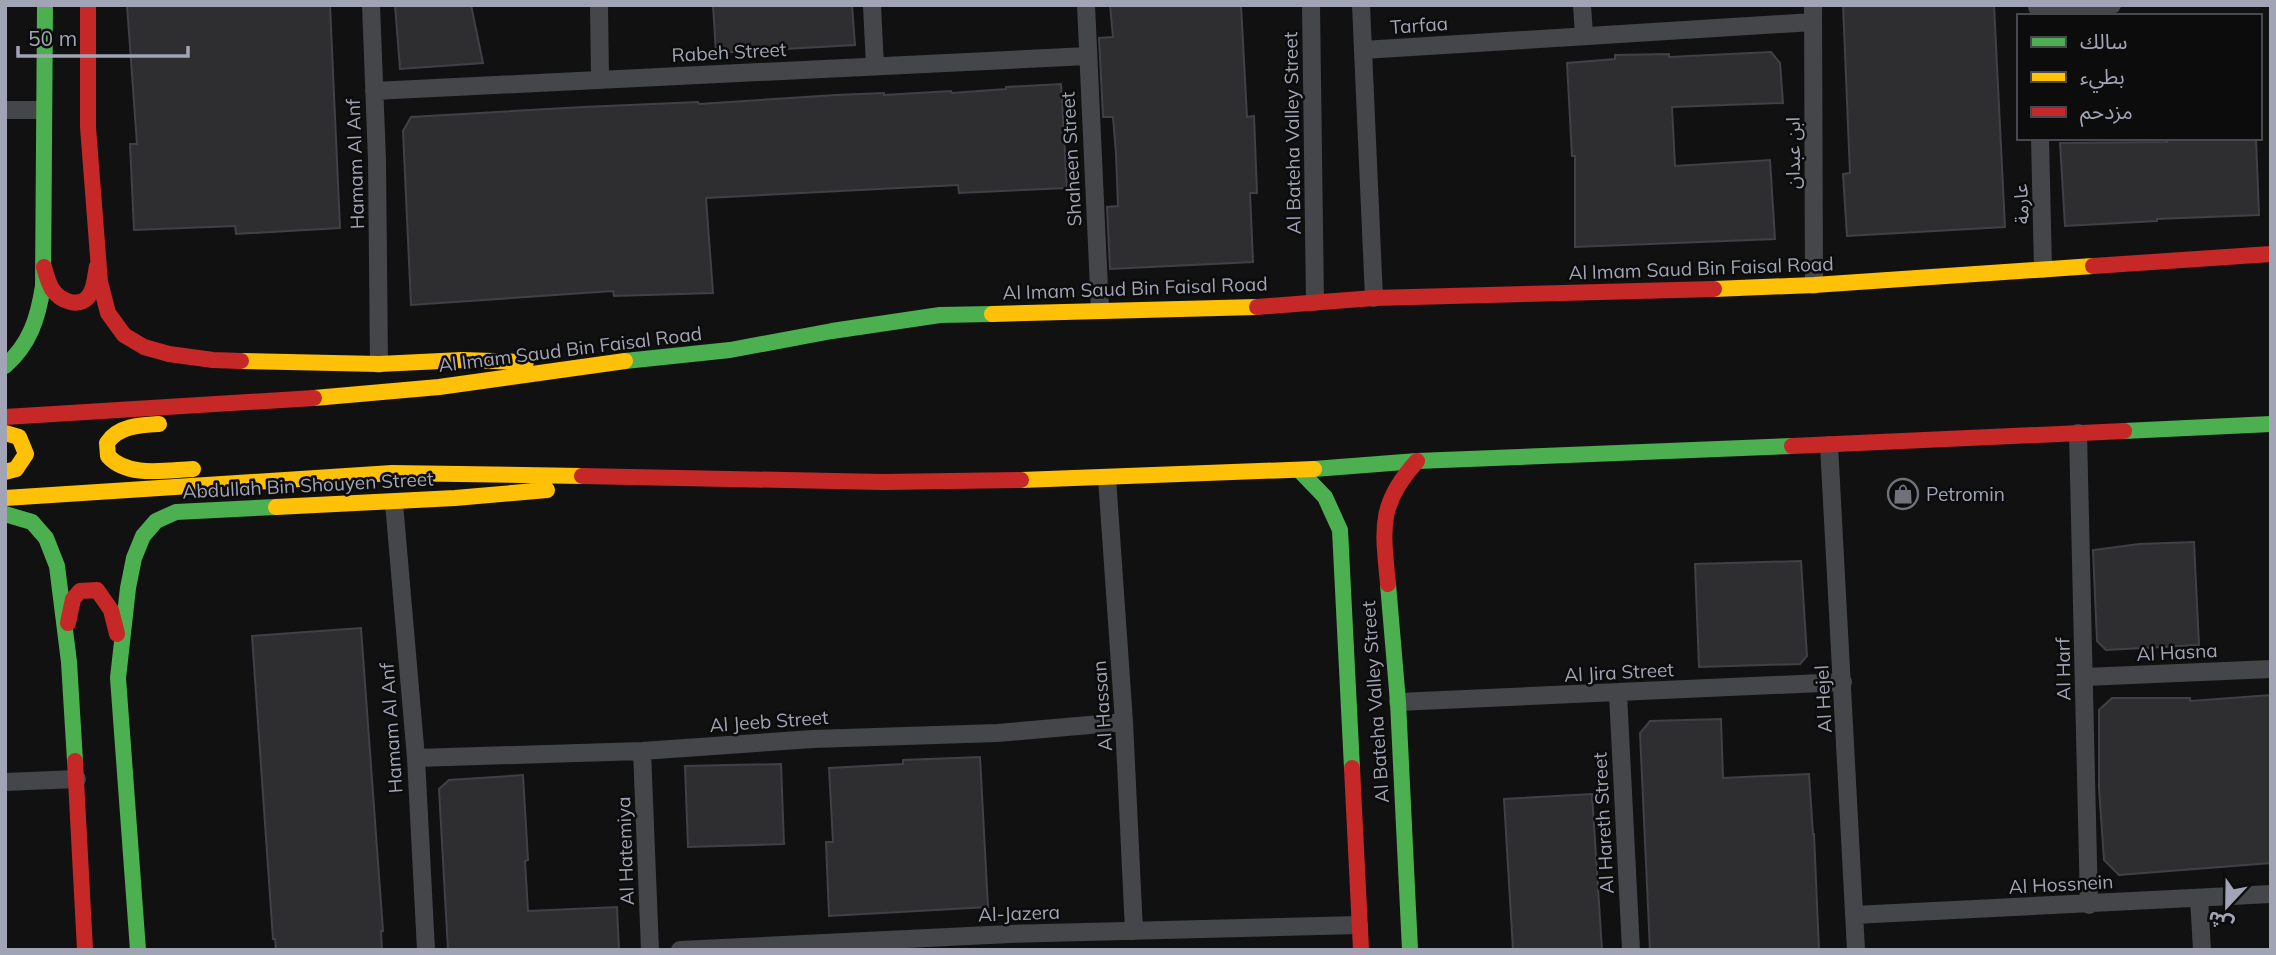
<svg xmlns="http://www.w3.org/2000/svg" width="2276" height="955" font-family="Mulish,'Noto Sans Arabic',sans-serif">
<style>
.building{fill:#2e2e31;stroke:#404046;stroke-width:2}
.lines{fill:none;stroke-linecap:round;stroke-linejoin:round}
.street{stroke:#45464a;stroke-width:18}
.fast{stroke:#4caf50;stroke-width:16}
.slow{stroke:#ffc107;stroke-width:16}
.jam{stroke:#c62828;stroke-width:16}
.labels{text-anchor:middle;stroke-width:5;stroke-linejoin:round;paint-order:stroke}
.street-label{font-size:19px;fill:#a1a4b4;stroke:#0c0c0d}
.poi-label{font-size:19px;fill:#a1a4b4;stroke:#0c0c0d;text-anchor:start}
</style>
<rect width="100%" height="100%" fill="#111112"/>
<!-- building -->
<path class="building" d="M 127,5 L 330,5 L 340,228 L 236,234 L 235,226 L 134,230 L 130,144 L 137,144 Z
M 395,5 L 471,5 L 483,63 L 400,69 Z
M 713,5 L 852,5 L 855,45 L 716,53 Z
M 1110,5 L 1241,5 L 1247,117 L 1254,116 L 1257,193 L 1250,193 L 1253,262 L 1110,269 L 1107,207 L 1118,206 L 1116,154 L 1113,117 L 1103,117 L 1099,38 L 1113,37 Z
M 1843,5 L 1994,5 L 2005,227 L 1847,236 L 1843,174 L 1850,173 Z
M 1771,52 L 1780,63 L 1783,103 L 1672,107 L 1675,166 L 1770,160 L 1775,239 L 1575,247 L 1575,156 L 1572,156 L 1567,63 L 1615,59 L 1615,55 L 1669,54 L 1669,57 Z
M 1061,84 L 1067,188 L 959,193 L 958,185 L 706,198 L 713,293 L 614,296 L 613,291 L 411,305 L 403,131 L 411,117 L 583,107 L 698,102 L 699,104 L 836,95 L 884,93 L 884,95 L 951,91 L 952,93 L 1006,89 L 1006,87 Z
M 2193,138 L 2256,138 L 2259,215 L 2157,219 L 2157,221 L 2065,226 L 2060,143 L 2167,142 L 2166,140 Z
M 2194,542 L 2199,645 L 2106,650 L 2097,641 L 2093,550 L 2139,544 Z
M 1801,561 L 1807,656 L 1800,664 L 1699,667 L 1695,564 Z
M 361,628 L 383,931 L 381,931 L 382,950 L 276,950 L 275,939 L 273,939 L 252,636 Z
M 2271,695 L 2271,863 L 2119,875 L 2104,860 L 2099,788 L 2099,710 L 2112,698 L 2190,698 L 2190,701 Z
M 1721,719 L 1723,778 L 1809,774 L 1813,834 L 1814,834 L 1819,950 L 1650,950 L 1640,733 L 1650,721 Z
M 980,757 L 988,907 L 829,916 L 826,842 L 833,842 L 829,768 L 903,764 L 903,760 Z
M 781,764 L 784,844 L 688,847 L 685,766 Z
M 523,775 L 528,860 L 525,861 L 528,911 L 617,907 L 619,950 L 448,950 L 439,789 L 449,780 Z
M 1592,794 L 1602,950 L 1513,950 L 1504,799 Z"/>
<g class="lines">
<!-- street -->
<path class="street" d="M 371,5 L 377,160 L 379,364
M 599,5 L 600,78
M 872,5 L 875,66
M 1086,5 L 1100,310
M 1311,5 L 1315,302
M 1361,5 L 1374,298
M 1582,5 L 1584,35
M 1813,5 L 1814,285
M 2037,7 L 2112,5
M 1363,50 L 1813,22
M 374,91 L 1087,56
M 5,110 L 43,110
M 2040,138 L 2043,269
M 2078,433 L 2089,905
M 1829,445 L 1856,950
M 1107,478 L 1124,722 L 1134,931
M 394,503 L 416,758 L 426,950
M 2085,677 L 2271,669
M 1618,694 L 1631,950
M 1398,702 L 1843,682
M 642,751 L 650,950
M 416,758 L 642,751 L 813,739 L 997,733 L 1124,722
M 5,782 L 77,779
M 2199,898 L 2202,950
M 1854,915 L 2271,894
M 680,950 L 1010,934 L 1359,925"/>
<!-- fast -->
<path class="fast" d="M 625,361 L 730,350 L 832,331 L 940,315 L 992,314
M 5,366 C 30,344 38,318 43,286 L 45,5
M 2124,431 L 2271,424
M 1314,469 L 1417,461 L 1792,446
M 1299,470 L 1325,497 L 1340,530 L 1352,768
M 5,514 L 32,522 L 46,538 L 57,566 L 69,662 L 75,761
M 1388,584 L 1398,702 L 1410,950
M 138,950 L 118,678 L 128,588 L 134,558 L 143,536 L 156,521 L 176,512 L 276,507"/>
<!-- slow -->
<path class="slow" d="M 1714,289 L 1814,285 L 2093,266
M 992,314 L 1257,307
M 241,361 L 379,364 L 462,360 L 526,362
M 314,398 L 439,387 L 625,361
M 159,424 C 140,425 118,426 107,443 L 108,456 C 128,478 166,470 193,469
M 5,433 L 19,437 L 26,454 L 16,469 L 5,472
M 1021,480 L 1314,469
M 5,498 L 392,473 L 582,476
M 276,507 L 455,498 L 547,490"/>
<!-- jam -->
<path class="jam" d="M 88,5 L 88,127 L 100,282 L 108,313 L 124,335 L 144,347 L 169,354 L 213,360 L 241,361
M 2093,266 L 2271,254
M 44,267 C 46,274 48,282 52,289 C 60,301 81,310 90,294 C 95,286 95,275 97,266
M 1257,307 L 1374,298 L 1714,289
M 5,417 L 314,398
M 1792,446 L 2124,431
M 582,476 L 883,482 L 1021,480
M 1388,584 C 1383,530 1377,505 1417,461
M 68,623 L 73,599 L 80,591 L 97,590 L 111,610 L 117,634
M 75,761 L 85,950
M 1352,768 L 1361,950"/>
</g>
<!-- icons -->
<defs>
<g id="shop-ring" transform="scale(1.575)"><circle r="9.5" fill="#0c0c0d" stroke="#6f717b" stroke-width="1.5"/><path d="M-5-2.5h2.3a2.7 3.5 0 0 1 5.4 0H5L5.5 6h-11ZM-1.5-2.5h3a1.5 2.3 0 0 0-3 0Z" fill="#6f717b"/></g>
</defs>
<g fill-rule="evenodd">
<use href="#shop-ring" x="1903" y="494"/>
</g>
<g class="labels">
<!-- street labels -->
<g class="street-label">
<text transform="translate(1419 25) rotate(-4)" y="7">Tarfaa</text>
<text transform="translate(729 52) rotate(-3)" y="7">Rabeh Street</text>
<text transform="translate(1292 133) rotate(-91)" y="7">Al Bateha Valley Street</text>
<text transform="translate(1793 153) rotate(-90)" y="7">ابن عبدان</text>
<text transform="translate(1071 159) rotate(-93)" y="7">Shaheen Street</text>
<text transform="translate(355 164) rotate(-92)" y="7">Hamam Al Anf</text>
<text transform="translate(2021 204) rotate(-92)" y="7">عارمة</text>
<text transform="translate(1701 268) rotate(-2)" y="7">Al Imam Saud Bin Faisal Road</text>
<text transform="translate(1135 288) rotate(-2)" y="7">Al Imam Saud Bin Faisal Road</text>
<text transform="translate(570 349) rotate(-7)" y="7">Al Imam Saud Bin Faisal Road</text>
<text transform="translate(308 485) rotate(-3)" y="7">Abdullah Bin Shouyen Street</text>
<text transform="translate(2177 652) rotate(-3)" y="7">Al Hasna</text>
<text transform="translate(2063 669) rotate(-91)" y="7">Al Harf</text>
<text transform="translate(1619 672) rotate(-3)" y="7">Al Jira Street</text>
<text transform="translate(1823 699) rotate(-93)" y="7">Al Hejel</text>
<text transform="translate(1375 702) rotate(-94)" y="7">Al Bateha Valley Street</text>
<text transform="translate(1102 706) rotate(-94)" y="7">Al Hassan</text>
<text transform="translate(769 721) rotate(-4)" y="7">Al Jeeb Street</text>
<text transform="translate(391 728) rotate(-94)" y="7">Hamam Al Anf</text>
<text transform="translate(1603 823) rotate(-93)" y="7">Al Hareth Street</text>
<text transform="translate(625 851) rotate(-92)" y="7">Al Hatemiya</text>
<text transform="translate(2061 884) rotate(-3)" y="7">Al Hossnein</text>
<text transform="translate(1019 913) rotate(-2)" y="7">Al-Jazera</text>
</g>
<!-- poi labels -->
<g class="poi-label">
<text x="1926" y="501">Petromin</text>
</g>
</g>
<!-- border -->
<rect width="2276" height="955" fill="none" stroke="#a1a4b4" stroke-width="14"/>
<!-- legend -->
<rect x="2017" y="14" width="245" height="126" fill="#0c0c0d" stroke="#484950" stroke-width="2"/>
<rect x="2031" y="37" width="35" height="10" fill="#4caf50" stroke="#484950" stroke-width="2"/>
<text x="2080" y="49" font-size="21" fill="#a1a4b4">سالك</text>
<rect x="2031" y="72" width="35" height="10" fill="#ffc107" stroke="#484950" stroke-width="2"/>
<text x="2080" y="84" font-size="21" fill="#a1a4b4">بطيء</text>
<rect x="2031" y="107" width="35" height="10" fill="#c62828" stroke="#484950" stroke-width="2"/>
<text x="2080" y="119" font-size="21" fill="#a1a4b4">مزدحم</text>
<!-- north arrow -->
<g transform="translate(2227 906) rotate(202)" stroke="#0c0c0d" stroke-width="5" paint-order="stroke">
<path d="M0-5L12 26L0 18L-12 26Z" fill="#a1a4b4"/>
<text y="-10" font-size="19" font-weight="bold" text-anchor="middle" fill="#a1a4b4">ش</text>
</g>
<!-- scale -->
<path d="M18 46v10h170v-10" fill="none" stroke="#a1a4b4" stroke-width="3.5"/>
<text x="28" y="46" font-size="21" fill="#a1a4b4" stroke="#0c0c0d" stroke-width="5" paint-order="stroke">50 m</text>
</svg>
